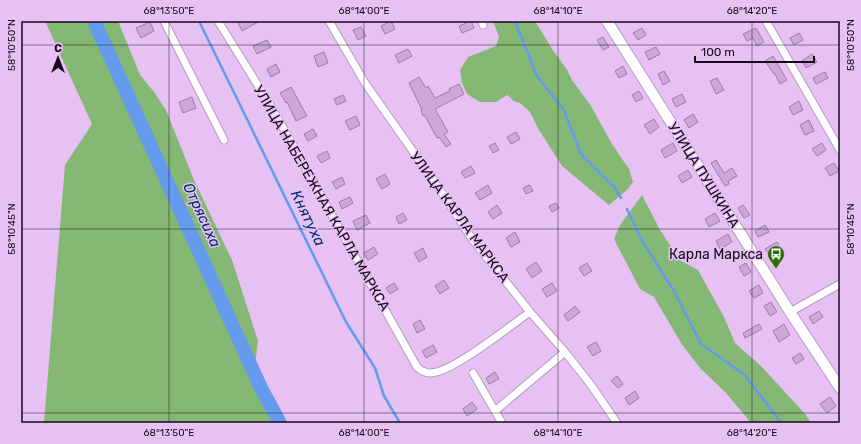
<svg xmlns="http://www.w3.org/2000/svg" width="861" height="444" font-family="Rubik,sans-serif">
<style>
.green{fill:#85b775}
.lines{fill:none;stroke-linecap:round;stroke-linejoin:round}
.stream{stroke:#649bed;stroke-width:2.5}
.river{stroke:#649bed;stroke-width:14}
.building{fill:#cca7d7;stroke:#9e7ba9}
.street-casing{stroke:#bb97c6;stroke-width:9}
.secondary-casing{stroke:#bb97c6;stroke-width:12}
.street{stroke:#fff;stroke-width:7}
.secondary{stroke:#fff;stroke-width:10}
.ticks{fill:none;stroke:#170a1b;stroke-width:1;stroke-opacity:0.45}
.labels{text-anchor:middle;stroke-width:3;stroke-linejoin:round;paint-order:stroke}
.street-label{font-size:14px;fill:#170a1b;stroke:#e7c1f3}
.poi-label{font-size:14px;fill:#170a1b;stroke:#e7c1f3;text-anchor:end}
.water-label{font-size:15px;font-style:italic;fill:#023170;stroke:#e7c1f3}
.neatline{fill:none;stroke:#170a1b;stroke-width:1.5}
.ticks-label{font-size:10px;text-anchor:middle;fill:#170a1b}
</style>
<rect width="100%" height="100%" fill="#e7c1f3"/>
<!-- green -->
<path class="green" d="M 45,21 L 118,21 L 140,75 L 154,92 L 166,110 L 194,180 L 232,260 L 258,341 L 254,373 L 275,423 L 44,423 L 65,165 L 92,124 Z
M 493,21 L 535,21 L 554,52 L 566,68 L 572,80 L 591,106 L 612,144 L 629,169 L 633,182 L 628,189 L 609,205 L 562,166 L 539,130 L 530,112 L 520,103 L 514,101 L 507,95 L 496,102 L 480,102 L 467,94 L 462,83 L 460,70 L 468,57 L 496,46 L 499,37 Z
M 642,195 L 660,230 L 681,261 L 698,270 L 724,317 L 735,343 L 762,367 L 806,415 L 811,423 L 749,423 L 748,419 L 725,392 L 700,368 L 681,343 L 654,297 L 640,289 L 614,239 L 620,225 Z"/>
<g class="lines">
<!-- stream -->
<path class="stream" d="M 199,21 L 346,322 L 375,368 L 384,396 L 400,423
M 515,21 L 537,76 L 564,110 L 581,154 L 614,187 L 621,198
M 627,209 L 641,239 L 674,291 L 701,344 L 745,375 L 781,423"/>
<!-- river -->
<path class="river" d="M 94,21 L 261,388 L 280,423"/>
</g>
<!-- building -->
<path class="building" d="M 237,21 L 260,21 L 242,31 Z
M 391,21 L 395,29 L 385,34 L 381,26 Z
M 471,21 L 474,28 L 462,33 L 459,26 Z
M 150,22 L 154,31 L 141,38 L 136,28 Z
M 361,27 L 366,36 L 358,40 L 353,30 Z
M 642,28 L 646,35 L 638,40 L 633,33 Z
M 756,28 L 764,42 L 757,46 L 753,38 L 747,41 L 743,34 Z
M 799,33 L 803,40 L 794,45 L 790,38 Z
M 603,37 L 609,47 L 603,50 L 597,40 Z
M 267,40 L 271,47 L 257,54 L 253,46 Z
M 656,47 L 660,54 L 649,60 L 645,52 Z
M 408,49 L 412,56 L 399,63 L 395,55 Z
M 324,52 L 328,63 L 318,67 L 314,56 Z
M 812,54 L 817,62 L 806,68 L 802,61 Z
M 773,56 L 787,80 L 780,84 L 775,74 L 774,74 L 765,61 Z
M 276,64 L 280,72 L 271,77 L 267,69 Z
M 623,66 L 627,74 L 619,78 L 615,71 Z
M 664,71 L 670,81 L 663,85 L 658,74 Z
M 825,72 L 828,78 L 816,84 L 813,78 Z
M 419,77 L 426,88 L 428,86 L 435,98 L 450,91 L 449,89 L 459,84 L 464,94 L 435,109 L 448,132 L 444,134 L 451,144 L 446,147 L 439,137 L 437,138 L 425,116 L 423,116 L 421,110 L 422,110 L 409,83 Z
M 717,78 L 724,90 L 716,94 L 710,81 Z
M 291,87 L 307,116 L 296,121 L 287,102 L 286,103 L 280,93 Z
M 639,91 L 643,98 L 636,102 L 632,95 Z
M 682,94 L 686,102 L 676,107 L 672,99 Z
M 343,95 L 346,101 L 337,105 L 334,99 Z
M 192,97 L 196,108 L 183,113 L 179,102 Z
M 799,101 L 803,110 L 793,115 L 789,107 Z
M 693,114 L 698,122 L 689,128 L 684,120 Z
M 356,116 L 360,125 L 350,130 L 345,121 Z
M 654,119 L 659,127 L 650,134 L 644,125 Z
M 809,120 L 814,131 L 805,135 L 800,125 Z
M 313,129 L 317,136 L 308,141 L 304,134 Z
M 516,132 L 520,139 L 511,144 L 507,137 Z
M 495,143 L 499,150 L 493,153 L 489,146 Z
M 673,143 L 677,151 L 665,158 L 661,150 Z
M 822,143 L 826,150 L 817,156 L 812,149 Z
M 327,151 L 330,158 L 321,163 L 317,156 Z
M 716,160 L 724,173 L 732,168 L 737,176 L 728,181 L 729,184 L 725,186 L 711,163 Z
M 834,163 L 839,171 L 830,176 L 825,168 Z
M 471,166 L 475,173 L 465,178 L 461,172 Z
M 688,170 L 692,177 L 682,183 L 678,176 Z
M 385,174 L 390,184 L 382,189 L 376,179 Z
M 342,177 L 345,184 L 336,189 L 332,182 Z
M 488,185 L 492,193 L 480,200 L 475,193 Z
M 530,185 L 533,191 L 526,194 L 523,188 Z
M 350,197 L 353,203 L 342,209 L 339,202 Z
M 556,203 L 559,208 L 552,212 L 549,206 Z
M 497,205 L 502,213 L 493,219 L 488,212 Z
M 743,205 L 750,215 L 744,218 L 738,208 Z
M 403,213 L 407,220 L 399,224 L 396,217 Z
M 715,213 L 720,221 L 709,227 L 705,219 Z
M 366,215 L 370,223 L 357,230 L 353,221 Z
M 765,225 L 769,232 L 758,237 L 755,231 Z
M 515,232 L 520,242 L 511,247 L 506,238 Z
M 728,234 L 732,242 L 720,249 L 716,241 Z
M 777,242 L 781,250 L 770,256 L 765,249 Z
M 374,247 L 378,254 L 368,260 L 364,253 Z
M 423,248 L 427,257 L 419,262 L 414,253 Z
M 536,262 L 542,271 L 532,278 L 526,269 Z
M 587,263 L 592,271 L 584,276 L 579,268 Z
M 746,263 L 751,272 L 744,276 L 739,267 Z
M 444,280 L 449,288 L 440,294 L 435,286 Z
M 394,283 L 398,289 L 390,294 L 386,288 Z
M 552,283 L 557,291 L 547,297 L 542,289 Z
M 759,285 L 763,293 L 754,298 L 749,291 Z
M 771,302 L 777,312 L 770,316 L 764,306 Z
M 575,306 L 580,312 L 568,321 L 564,315 Z
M 819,311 L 823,317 L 813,324 L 809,317 Z
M 420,320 L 425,329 L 417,333 L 413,324 Z
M 759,324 L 762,329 L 745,338 L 743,333 Z
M 784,324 L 790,335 L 779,342 L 773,331 Z
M 596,342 L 601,351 L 593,356 L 587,347 Z
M 433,345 L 437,352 L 426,358 L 422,351 Z
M 800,353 L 804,359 L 796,364 L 792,358 Z
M 495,372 L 499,379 L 489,384 L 486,378 Z
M 617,376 L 623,384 L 618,388 L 611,381 Z
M 635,391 L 639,398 L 629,405 L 625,398 Z
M 830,397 L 836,406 L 827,413 L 820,404 Z
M 472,402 L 477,409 L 467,416 L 463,409 Z"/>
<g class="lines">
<!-- street casing -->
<g class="street-casing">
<path id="street" d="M 164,21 L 224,140
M 218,21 L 272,108 L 417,367 C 421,371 425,373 431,373 C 453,372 510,326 530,312
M 329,21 L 365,83 L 445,197 L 472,239 L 530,312 L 565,352 L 591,385 L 617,423
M 482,21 L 483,25
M 766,21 L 840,150
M 790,312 L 840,284
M 473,373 L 502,423
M 495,411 L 565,352"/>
</g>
<!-- secondary casing -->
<g class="secondary-casing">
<path id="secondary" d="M 607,21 L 790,312 L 840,388"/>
</g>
<!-- street -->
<use href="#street" class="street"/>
<!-- secondary -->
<use href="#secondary" class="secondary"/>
</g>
<!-- ticks -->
<path class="ticks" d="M 169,21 L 169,423M 364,21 L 364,423M 558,21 L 558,423M 752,21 L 752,423M 21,45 L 840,45M 21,229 L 840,229M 21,413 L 840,413"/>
<!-- icons -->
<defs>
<g id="bus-pin" transform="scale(0.9)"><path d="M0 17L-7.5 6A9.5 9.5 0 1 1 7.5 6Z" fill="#2b6e07" stroke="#e7c1f3"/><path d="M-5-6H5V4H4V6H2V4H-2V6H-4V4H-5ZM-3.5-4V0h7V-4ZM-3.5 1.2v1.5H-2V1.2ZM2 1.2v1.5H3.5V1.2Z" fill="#fff"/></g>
</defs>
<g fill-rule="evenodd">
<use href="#bus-pin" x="776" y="254"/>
</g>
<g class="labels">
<!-- street labels -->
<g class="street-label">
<text transform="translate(704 175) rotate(58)" y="5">УЛИЦА ПУШКИНА</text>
<text transform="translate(322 198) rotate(60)" y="5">УЛИЦА НАБЕРЕЖНАЯ КАРЛА МАРКСА</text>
<text transform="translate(460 217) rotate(54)" y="5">УЛИЦА КАРЛА МАРКСА</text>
</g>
<!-- poi labels -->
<g class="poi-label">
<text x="763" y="259">Карла Маркса</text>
</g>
<!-- water labels -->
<g class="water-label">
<text transform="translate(202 215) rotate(65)" y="5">Отрясиха</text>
<text transform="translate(308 218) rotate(64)" y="5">Княтуха</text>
</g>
</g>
<!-- border -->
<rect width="861" height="444" fill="none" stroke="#e7c1f3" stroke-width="44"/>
<!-- north arrow -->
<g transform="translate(58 58)" stroke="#e7c1f3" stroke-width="3" paint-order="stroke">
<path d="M0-3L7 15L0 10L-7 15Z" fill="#170a1b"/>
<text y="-6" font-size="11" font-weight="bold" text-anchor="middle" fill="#170a1b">С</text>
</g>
<!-- scale -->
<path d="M695 56v6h119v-6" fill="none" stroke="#170a1b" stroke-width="2"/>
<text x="701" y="56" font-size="12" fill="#170a1b" stroke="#e7c1f3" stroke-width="3" paint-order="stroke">100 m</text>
<rect x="22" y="22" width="817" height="400" class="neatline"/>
<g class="ticks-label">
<text x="169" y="14">68°13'50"E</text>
<text x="364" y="14">68°14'00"E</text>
<text x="558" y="14">68°14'10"E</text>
<text x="752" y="14">68°14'20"E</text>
<text transform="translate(11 45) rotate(-90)" y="4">58°10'50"N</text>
<text transform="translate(850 45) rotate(-90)" y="4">58°10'50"N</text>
<text transform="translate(11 229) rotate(-90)" y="4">58°10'45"N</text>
<text transform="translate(850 229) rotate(-90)" y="4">58°10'45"N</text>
<text x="169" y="436">68°13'50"E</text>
<text x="364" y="436">68°14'00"E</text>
<text x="558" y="436">68°14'10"E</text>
<text x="752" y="436">68°14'20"E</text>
</g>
</svg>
